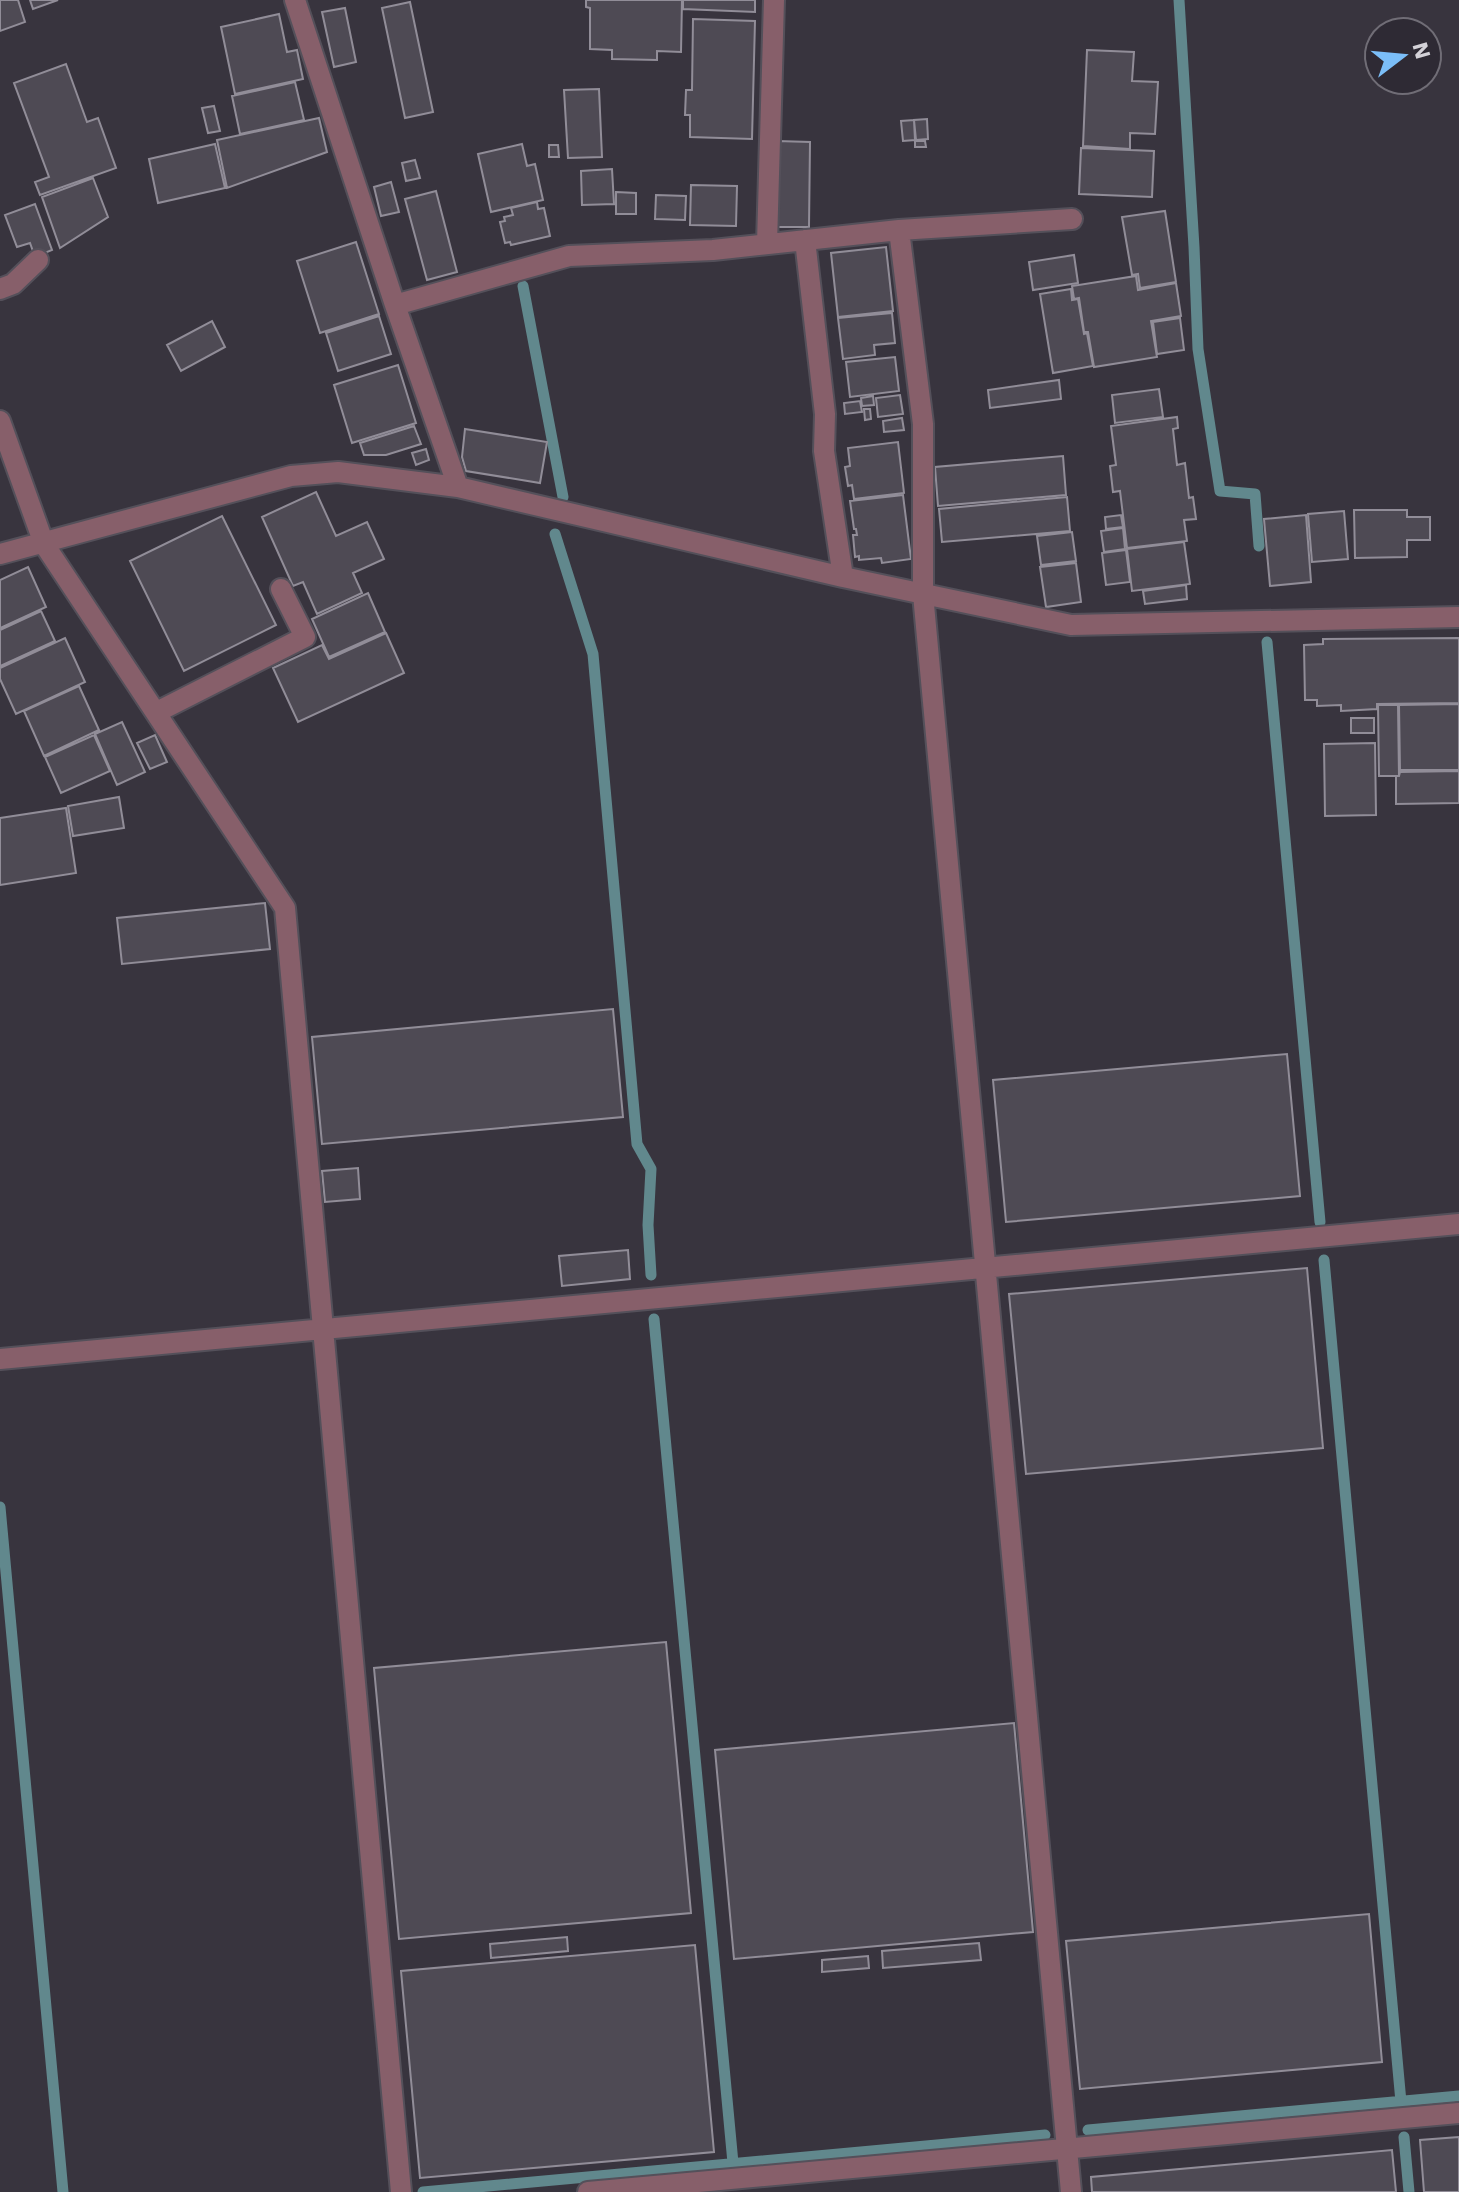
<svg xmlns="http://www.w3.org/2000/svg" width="1459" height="2192" font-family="'Work Sans',sans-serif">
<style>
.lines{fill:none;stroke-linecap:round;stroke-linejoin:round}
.stream{stroke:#61888d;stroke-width:11}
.building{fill:#4e4a54;stroke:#918d98;stroke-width:2}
.minor-casing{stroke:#54505a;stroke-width:24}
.minor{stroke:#875f6a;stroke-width:20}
</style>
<rect width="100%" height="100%" fill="#38343e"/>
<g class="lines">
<!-- stream -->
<path class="stream" d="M 1179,0 L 1194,247 L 1198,349 L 1220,491 L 1255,494 L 1259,546
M 523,286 L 563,497
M 555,534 L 593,654 L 637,1144 L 651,1169 L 648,1225 L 651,1275
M 1267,642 L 1320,1222
M 1324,1260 L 1401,2102
M 654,1319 L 733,2163
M 0,1507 L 63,2192
M 1088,2130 L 1459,2096
M 1404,2137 L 1409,2192
M 423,2192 L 1045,2135"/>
</g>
<!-- building -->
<path class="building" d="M 0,0 L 18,0 L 25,22 L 0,31 Z
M 30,0 L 58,0 L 33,9 Z
M 586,0 L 682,0 L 681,52 L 657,51 L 657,60 L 612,59 L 612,50 L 590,49 L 590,8 L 586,7 Z
M 683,0 L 755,0 L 755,12 L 683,9 Z
M 410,2 L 433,112 L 405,118 L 382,8 Z
M 345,8 L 356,62 L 334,67 L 322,12 Z
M 279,14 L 287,52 L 297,50 L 303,79 L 235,94 L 221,27 Z
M 693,19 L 755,21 L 752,139 L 690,137 L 690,115 L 685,115 L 686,90 L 692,90 Z
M 1087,50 L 1134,52 L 1132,81 L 1158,82 L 1155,134 L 1130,133 L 1130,149 L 1083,146 Z
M 66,64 L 87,122 L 98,118 L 116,168 L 40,195 L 35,182 L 49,177 L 14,83 Z
M 295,82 L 304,120 L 240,134 L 232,96 Z
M 599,89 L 602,157 L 568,158 L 564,90 Z
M 214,106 L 220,131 L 208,133 L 202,108 Z
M 319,118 L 327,152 L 227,188 L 217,140 Z
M 927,119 L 928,139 L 916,140 L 914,120 Z
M 914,120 L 915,140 L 903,141 L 901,121 Z
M 777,141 L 810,142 L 809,227 L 775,227 Z
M 915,141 L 925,141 L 926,147 L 915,147 Z
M 215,144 L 225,188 L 158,203 L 149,159 Z
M 522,144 L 527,166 L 535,164 L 543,200 L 491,212 L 478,154 Z
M 549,145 L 558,145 L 559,157 L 549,157 Z
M 1081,148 L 1154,151 L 1152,197 L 1079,194 Z
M 415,160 L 420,178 L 406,181 L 402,163 Z
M 612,169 L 614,204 L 582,205 L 581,171 Z
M 93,178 L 108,217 L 60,248 L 42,197 Z
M 391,182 L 399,212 L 381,216 L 374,187 Z
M 691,185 L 737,186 L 736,226 L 690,225 Z
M 436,191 L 457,272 L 427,280 L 405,199 Z
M 616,192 L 636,193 L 636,214 L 616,214 Z
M 656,195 L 686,196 L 685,220 L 655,219 Z
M 537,202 L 538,209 L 544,208 L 550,236 L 511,245 L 510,242 L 505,243 L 500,222 L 505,221 L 504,217 L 513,215 L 511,208 Z
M 35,204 L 52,250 L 35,257 L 30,243 L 17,247 L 5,215 Z
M 1165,211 L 1176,282 L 1140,288 L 1138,274 L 1132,275 L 1122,217 Z
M 356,242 L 379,314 L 320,333 L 297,261 Z
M 886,247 L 893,311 L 838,317 L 831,253 Z
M 1074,255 L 1078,283 L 1033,290 L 1029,262 Z
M 1136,276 L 1138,290 L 1176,283 L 1181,316 L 1151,321 L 1157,357 L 1094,367 L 1088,332 L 1084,332 L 1079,298 L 1074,299 L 1072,286 Z
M 1071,289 L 1072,300 L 1078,299 L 1084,334 L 1087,333 L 1093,366 L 1053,373 L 1040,294 Z
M 892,313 L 895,343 L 874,345 L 875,355 L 843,359 L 838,318 Z
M 379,316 L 391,354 L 338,371 L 326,333 Z
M 1180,318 L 1184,350 L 1157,354 L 1153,322 Z
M 212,321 L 225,347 L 181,371 L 167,345 Z
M 895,357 L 899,391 L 850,397 L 846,362 Z
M 398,365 L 416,423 L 352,443 L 334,385 Z
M 1059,380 L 1061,399 L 990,408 L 988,390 Z
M 1159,389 L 1163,417 L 1115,423 L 1112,395 Z
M 900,395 L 903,414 L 878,417 L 876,398 Z
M 873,396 L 874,405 L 862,406 L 861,398 Z
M 860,401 L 862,412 L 845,414 L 844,403 Z
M 864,409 L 870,409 L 871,419 L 865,420 Z
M 1177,417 L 1178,428 L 1173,429 L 1177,465 L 1185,463 L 1189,498 L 1193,497 L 1196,519 L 1184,520 L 1187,541 L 1127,548 L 1120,491 L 1113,492 L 1110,466 L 1116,465 L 1111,426 Z
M 902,418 L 904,430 L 884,432 L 883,421 Z
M 414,426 L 421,444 L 386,455 L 364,455 L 360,443 Z
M 465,429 L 547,442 L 540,483 L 466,471 L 462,457 Z
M 898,442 L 904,493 L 854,499 L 852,485 L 848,486 L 845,467 L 850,466 L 848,448 Z
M 426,449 L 429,460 L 416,465 L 412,453 Z
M 1063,456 L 1066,495 L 938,506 L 935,467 Z
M 316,492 L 336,536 L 367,522 L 384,559 L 353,573 L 362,593 L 317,614 L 303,582 L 293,586 L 262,517 Z
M 903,495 L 911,559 L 882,563 L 881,558 L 859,560 L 859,556 L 855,557 L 853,535 L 857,535 L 856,529 L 854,529 L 850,501 Z
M 1067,497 L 1070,531 L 942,542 L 939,509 Z
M 1354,510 L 1407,510 L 1407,517 L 1430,517 L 1430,540 L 1407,540 L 1407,557 L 1355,558 Z
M 1344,511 L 1348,559 L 1312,562 L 1308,514 Z
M 1121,515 L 1123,527 L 1106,529 L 1105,517 Z
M 1306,515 L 1311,582 L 1270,586 L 1264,519 Z
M 222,516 L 276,625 L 184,671 L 130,561 Z
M 1123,528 L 1125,549 L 1104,552 L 1101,531 Z
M 1072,532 L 1076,561 L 1041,565 L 1037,536 Z
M 1184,542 L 1190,584 L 1132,591 L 1127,549 Z
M 1126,550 L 1130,582 L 1106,585 L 1102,553 Z
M 1076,563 L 1081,602 L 1046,607 L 1040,567 Z
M 28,567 L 46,607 L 0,628 L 0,580 Z
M 1186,585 L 1187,599 L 1145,604 L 1143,591 Z
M 368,593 L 385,632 L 329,657 L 312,619 Z
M 41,611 L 55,641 L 0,666 L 0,630 Z
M 386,633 L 404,673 L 298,722 L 273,668 L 322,645 L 329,659 Z
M 65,638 L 85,682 L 16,714 L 0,679 L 0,668 Z
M 1459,638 L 1459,703 L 1377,704 L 1377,709 L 1341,711 L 1341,705 L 1317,706 L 1317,700 L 1305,700 L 1304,645 L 1323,644 L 1323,639 Z
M 79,686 L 99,730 L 44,756 L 24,711 Z
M 1459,704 L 1459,770 L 1400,770 L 1399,705 Z
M 1378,705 L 1398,705 L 1399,776 L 1379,776 Z
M 1351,718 L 1374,718 L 1374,733 L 1351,733 Z
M 122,722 L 145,772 L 117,785 L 95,734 Z
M 94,735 L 110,771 L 61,793 L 45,757 Z
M 155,735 L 167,762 L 150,769 L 137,743 Z
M 1375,743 L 1376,815 L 1325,816 L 1324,744 Z
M 1459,771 L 1459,803 L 1396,804 L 1396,776 L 1399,776 L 1400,772 Z
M 119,797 L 124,828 L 73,836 L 68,806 Z
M 66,808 L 76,873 L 0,885 L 0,818 Z
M 265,903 L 270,949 L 122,964 L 117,918 Z
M 613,1009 L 623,1117 L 322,1144 L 312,1037 Z
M 1287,1054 L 1300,1196 L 1006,1222 L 993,1080 Z
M 358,1168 L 360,1199 L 325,1202 L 322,1171 Z
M 628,1250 L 630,1279 L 562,1286 L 559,1256 Z
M 1307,1268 L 1323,1448 L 1026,1474 L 1009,1294 Z
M 666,1642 L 691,1913 L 399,1939 L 374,1668 Z
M 1014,1723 L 1033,1932 L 734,1959 L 715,1750 Z
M 1369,1914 L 1382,2062 L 1080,2089 L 1066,1941 Z
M 567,1937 L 568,1951 L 491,1958 L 490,1944 Z
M 979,1943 L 981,1960 L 883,1968 L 882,1951 Z
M 695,1945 L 714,2152 L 420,2178 L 401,1971 Z
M 868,1956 L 869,1968 L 822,1972 L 822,1960 Z
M 1459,2137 L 1459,2192 L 1424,2192 L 1420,2140 Z
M 1392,2150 L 1396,2192 L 1092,2192 L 1091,2177 Z"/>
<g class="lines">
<!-- minor casing -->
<g class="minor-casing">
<path id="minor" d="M 295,0 L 395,305 L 458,487
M 899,230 L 1072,219
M 805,240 L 825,414 L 824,451 L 843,577
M 767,244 L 774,0
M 0,289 L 13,284 L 38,260
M 395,305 L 569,256 L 713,250 L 899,230 L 923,424 L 923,594 L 1071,2192
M 0,421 L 44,544 L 285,908 L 401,2192
M 0,554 L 291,476 L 338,472 L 458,487 L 843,577 L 1071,625 L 1459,617
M 157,712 L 305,637 L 281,589
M 0,1359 L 1459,1224
M 588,2192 L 1459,2113"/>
</g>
<!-- minor -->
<use href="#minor" class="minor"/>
</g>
<!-- north arrow -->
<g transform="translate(1403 56) rotate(74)"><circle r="38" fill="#2e2a34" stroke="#706d76" stroke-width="2"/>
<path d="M0-6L14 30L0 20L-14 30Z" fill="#7bbef8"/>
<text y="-12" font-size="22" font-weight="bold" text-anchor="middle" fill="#d4d2d8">N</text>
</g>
</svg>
